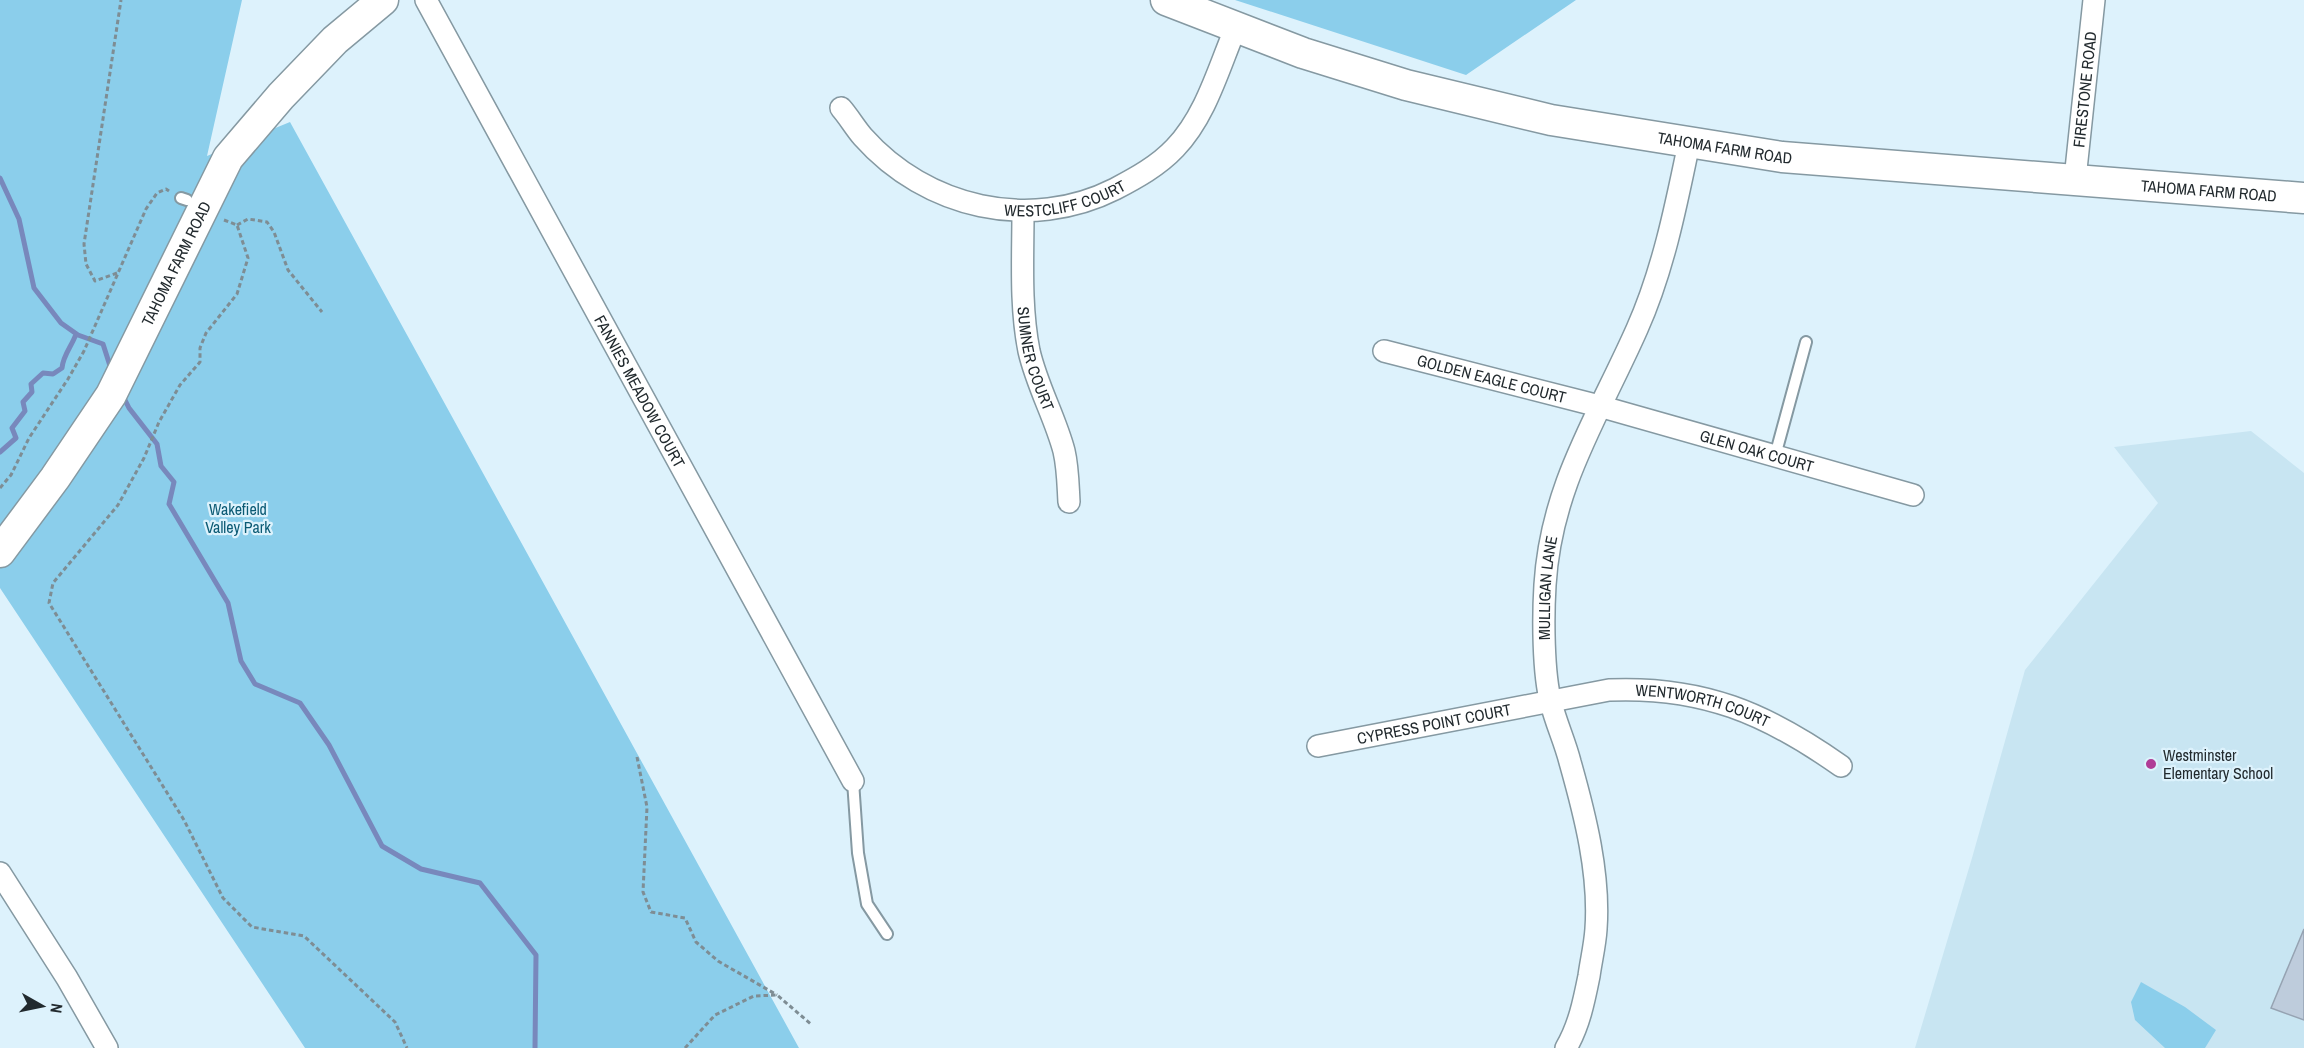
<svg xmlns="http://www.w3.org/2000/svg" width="2304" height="1048" font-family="'Archivo Narrow',sans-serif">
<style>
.built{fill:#c8e5f2}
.green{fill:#8bceeb}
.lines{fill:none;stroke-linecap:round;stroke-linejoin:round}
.stream{stroke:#7888bc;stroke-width:5}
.building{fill:#beccdc;stroke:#96a3b2;stroke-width:1.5}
.lane-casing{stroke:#8599a2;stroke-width:14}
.street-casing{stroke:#8599a2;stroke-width:24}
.secondary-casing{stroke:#8599a2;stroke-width:33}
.path{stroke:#7e8d94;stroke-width:3;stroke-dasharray:4.5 3;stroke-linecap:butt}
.lane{stroke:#fff;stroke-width:10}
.street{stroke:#fff;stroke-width:21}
.secondary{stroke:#fff;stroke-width:30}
.poi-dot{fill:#b03c96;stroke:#ddf2fc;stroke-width:2}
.labels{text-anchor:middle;stroke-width:4.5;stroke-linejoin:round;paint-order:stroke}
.street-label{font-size:16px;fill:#222a2e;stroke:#ddf2fc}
.park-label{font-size:16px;fill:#0b5a74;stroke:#ddf2fc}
.poi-label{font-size:16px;fill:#222a2e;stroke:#ddf2fc;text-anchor:start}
</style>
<rect width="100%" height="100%" fill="#ddf2fc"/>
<!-- built -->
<path class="built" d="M 2251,431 L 2304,473 L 2304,1048 L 1915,1048 L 1972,858 L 2025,670 L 2158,503 L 2114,447 Z"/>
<!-- green -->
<path class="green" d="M 0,0 L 242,0 L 207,156 L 290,122 L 799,1048 L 305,1048 L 0,588 Z
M 1235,0 L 1576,0 L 1466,75 Z
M 2141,982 L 2185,1007 L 2216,1030 L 2205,1048 L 2165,1048 L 2135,1020 L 2131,1002 Z"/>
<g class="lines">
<!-- stream -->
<path class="stream" d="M 0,178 L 19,219 L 34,288 L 61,323 L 78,335 L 103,344 L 111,369
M 122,394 L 129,408 L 157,444 L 161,466 L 174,482 L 169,504 L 228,603 L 241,661 L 255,684 L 300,703 L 329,745 L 382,846 L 421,869 L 480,883 L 536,955 L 535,1048
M 0,452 L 16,438 L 12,428 L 25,411 L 23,402 L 32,392 L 31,384 L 43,373 L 53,374 L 62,368 C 63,355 72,346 76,334"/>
</g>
<!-- building -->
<path class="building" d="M 2304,929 L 2304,1020 L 2271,1008 Z"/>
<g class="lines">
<!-- lane casing -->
<g class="lane-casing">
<path id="lane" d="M 181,198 L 187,200
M 1775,456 L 1806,342
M 853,781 L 858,853 L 867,904 L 887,934"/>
</g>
<!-- street casing -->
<g class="street-casing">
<g id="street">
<path id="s1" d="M 426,0 L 853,781"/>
<path id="s2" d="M 841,108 C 849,117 855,128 863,137 C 926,208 1030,232 1115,189 C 1136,178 1158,166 1175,148 C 1206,116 1219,67 1236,27"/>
<path id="s3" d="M 2075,179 L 2094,0"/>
<path id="s4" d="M 1023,212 C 1023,258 1020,306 1029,351 C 1037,386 1055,417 1064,451 C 1068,468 1068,485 1069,502"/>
<path id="s5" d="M 1384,351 L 1599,406 L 1913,495"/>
<path id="s6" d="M 1318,746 L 1609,690 C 1702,686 1766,713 1841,766"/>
<path d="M 0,873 L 67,978 L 107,1048"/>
<path id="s7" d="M 1566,1048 C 1579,1026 1584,1001 1589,976 C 1591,961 1595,945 1596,929 C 1600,874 1585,815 1570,762 C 1565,742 1556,723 1551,703 C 1543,673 1543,617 1545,585 C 1551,486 1598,417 1637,329 C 1663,271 1676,206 1689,143"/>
</g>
</g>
<!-- secondary casing -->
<g class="secondary-casing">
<g id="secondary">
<path id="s8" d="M 1166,0 L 1303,53 L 1406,85 L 1551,120 L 1782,157 L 2304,198"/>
<path id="s9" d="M 0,552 L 55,478 L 111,395 L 228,158 L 281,96 L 335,40 L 383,0"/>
</g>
</g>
<!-- path -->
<path class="path" d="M 224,220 L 237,225 L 248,258 L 237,294 L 206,333 L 200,348 L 200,362 L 180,385 L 159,422 L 144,458 L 118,505 L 53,583 L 49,603 L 184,820 L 223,898 L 252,927 L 304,936 L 395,1022 L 407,1048
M 237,225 L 248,219 L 267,222 L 274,232 L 288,270 L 322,312
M 117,273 L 95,281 L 86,264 L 84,244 L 121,0
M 0,488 L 11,475 L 29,438 L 68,379 L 84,351 L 146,209 L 157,193 L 166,189 L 169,191
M 637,757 L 647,807 L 643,892 L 651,912 L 685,918 L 696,942 L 718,961 L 777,995
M 685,1048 L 715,1015 L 754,996 L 777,995 L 812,1025"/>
<!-- lane -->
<use href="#lane" class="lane"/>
<!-- street -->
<use href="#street" class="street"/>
<!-- secondary -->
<use href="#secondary" class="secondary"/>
</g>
<!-- markers -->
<circle class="poi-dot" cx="2151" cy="764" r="6"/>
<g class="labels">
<!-- street labels -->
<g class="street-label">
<text dy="6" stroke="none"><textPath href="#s3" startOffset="90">FIRESTONE ROAD</textPath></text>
<text dy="6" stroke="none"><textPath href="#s8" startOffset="580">TAHOMA FARM ROAD</textPath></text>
<text dy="6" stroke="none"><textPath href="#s8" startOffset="1066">TAHOMA FARM ROAD</textPath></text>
<text dy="6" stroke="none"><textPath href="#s2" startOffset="261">WESTCLIFF COURT</textPath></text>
<text dy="6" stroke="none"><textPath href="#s9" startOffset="339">TAHOMA FARM ROAD</textPath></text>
<text dy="6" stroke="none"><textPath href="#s4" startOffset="148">SUMNER COURT</textPath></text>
<text dy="6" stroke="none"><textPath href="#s5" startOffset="111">GOLDEN EAGLE COURT</textPath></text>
<text dy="6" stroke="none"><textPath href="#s1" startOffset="446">FANNIES MEADOW COURT</textPath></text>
<text dy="6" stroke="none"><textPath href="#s5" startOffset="386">GLEN OAK COURT</textPath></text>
<text dy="6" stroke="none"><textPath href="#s7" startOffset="471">MULLIGAN LANE</textPath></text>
<text dy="6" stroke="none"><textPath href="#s6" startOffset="392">WENTWORTH COURT</textPath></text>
<text dy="6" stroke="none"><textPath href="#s6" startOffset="118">CYPRESS POINT COURT</textPath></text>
</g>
<!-- park labels -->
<g class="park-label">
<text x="238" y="515">Wakefield<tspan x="238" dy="18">Valley Park</tspan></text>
</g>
<!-- poi labels -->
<g class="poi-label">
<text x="2163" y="761">Westminster<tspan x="2163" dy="18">Elementary School</tspan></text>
</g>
</g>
<!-- north arrow -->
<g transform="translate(42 1006) rotate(99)" stroke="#ddf2fc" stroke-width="4.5" paint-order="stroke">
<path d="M0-4.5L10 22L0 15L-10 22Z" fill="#222a2e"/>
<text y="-9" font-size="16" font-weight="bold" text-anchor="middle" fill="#222a2e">N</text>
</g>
</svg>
